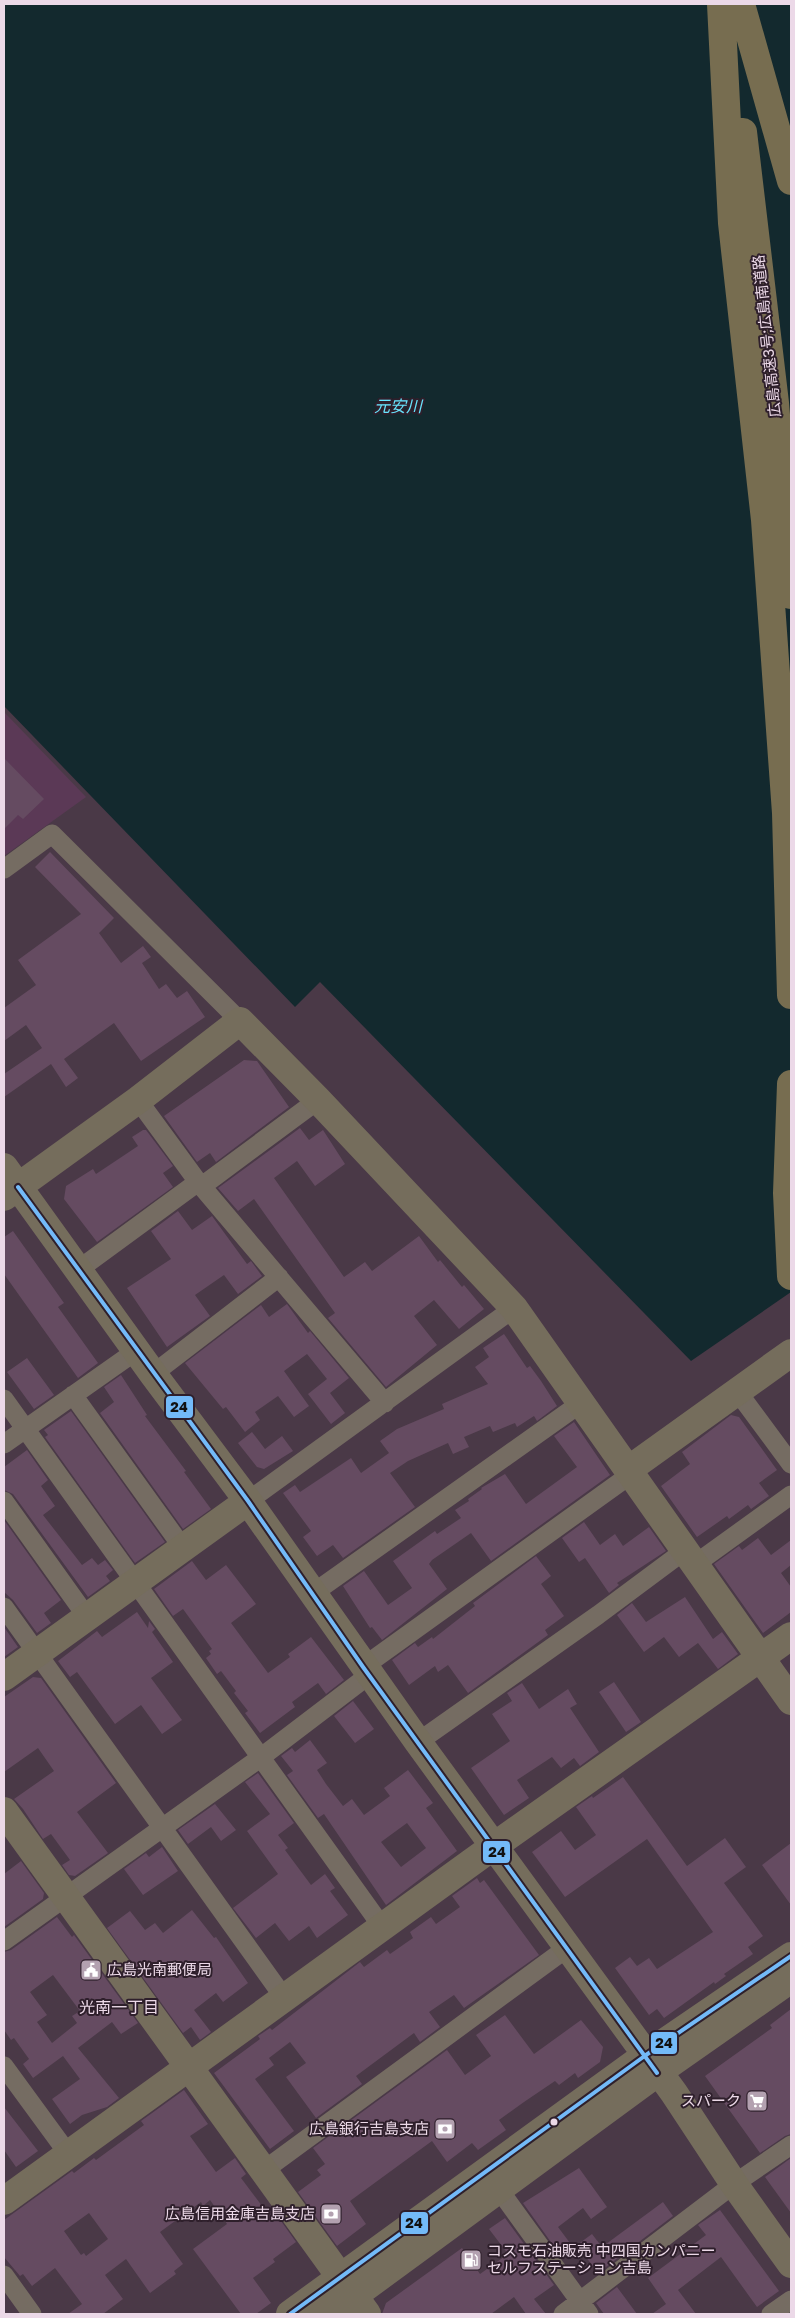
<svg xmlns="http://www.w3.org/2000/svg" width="795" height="2318" font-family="'Golos Text','Noto Sans JP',sans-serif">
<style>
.built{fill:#5b3956}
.water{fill:#13292e}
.building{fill:#654b61;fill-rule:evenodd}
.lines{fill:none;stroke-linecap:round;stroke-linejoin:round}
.street{stroke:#756c62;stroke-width:19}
.secondary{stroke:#756d5c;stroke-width:28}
.highway{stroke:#776d50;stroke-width:28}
.bus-1-casing{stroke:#2e1f2b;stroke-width:8}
.bus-1{stroke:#73baf8;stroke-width:4}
.bus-dot{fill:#ecd9e8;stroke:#2e1f2b;stroke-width:2}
.labels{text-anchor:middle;stroke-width:4;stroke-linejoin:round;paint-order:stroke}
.street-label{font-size:15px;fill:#ecd9e8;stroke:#2e1f2b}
.poi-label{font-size:15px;fill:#ecd9e8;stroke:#2e1f2b;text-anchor:end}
.water-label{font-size:16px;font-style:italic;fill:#68e5fe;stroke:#2e1f2b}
.neighbourhood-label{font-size:16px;fill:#ecd9e8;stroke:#2e1f2b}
.line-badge{stroke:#2e1f2b;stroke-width:2}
.pale-badge-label{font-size:14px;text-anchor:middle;font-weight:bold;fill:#111}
</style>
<rect width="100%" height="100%" fill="#4a3947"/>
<!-- built -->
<path class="built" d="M 4,712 L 86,797 L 4,856 Z"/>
<!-- water -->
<path class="water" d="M 4,4 L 791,4 L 791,1292 L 691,1361 L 320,982 L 295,1007 L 4,706 Z"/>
<!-- building -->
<path class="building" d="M 4,758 L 44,799 L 23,819 L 18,815 L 4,829 Z
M 50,852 L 114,918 L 99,933 L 121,963 L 143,946 L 151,957 L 142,963 L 159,989 L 166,984 L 177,998 L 187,991 L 205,1017 L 141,1061 L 114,1023 L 64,1059 L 78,1078 L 66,1087 L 51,1064 L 4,1097 L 4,1074 L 42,1048 L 26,1025 L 4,1041 L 4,1008 L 36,985 L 18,960 L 81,914 L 35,867 Z
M 244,1060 L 257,1061 L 289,1107 L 216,1162 L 210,1153 L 197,1162 L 164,1116 Z
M 300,1128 L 309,1140 L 323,1130 L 345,1164 L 315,1186 L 297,1161 L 274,1178 L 344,1277 L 365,1262 L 372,1271 L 419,1236 L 438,1262 L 440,1260 L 462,1287 L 464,1285 L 484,1309 L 459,1329 L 434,1300 L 414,1316 L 437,1345 L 386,1387 L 328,1318 L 335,1313 L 254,1199 L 238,1211 L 218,1188 Z
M 143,1130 L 146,1130 L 173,1166 L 163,1173 L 173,1187 L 97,1242 L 64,1199 L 66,1186 L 93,1169 L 96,1174 L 138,1146 L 132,1137 Z
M 178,1211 L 192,1230 L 212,1216 L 247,1264 L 251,1261 L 262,1276 L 238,1294 L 224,1275 L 195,1295 L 210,1316 L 167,1347 L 127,1288 L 171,1259 L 151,1231 Z
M 13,1231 L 64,1303 L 58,1307 L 98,1363 L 78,1378 L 4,1274 L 4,1237 Z
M 287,1304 L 308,1333 L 310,1331 L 349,1378 L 330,1393 L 345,1413 L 331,1424 L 308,1394 L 327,1379 L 307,1354 L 284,1371 L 309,1406 L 294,1417 L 278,1396 L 255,1412 L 260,1420 L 245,1432 L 226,1407 L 223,1409 L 185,1363 L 261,1305 L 269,1317 Z
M 504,1334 L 527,1368 L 530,1366 L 541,1381 L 557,1406 L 537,1421 L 534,1416 L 517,1427 L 515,1423 L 493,1432 L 490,1426 L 464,1437 L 469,1447 L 453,1454 L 448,1443 L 408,1461 L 390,1473 L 415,1507 L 343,1558 L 333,1545 L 317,1556 L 303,1537 L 311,1531 L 283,1493 L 295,1485 L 300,1492 L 351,1458 L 361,1473 L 389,1453 L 380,1441 L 397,1429 L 444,1409 L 442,1404 L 488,1384 L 475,1367 L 489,1357 L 483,1348 Z
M 27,1358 L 54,1395 L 34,1409 L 7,1372 Z
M 121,1375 L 147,1415 L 145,1416 L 186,1471 L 184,1472 L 211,1509 L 183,1529 L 100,1413 L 114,1402 L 104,1387 Z
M 71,1411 L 165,1542 L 135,1563 L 45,1437 L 48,1435 L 44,1430 Z
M 731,1415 L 739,1417 L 777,1470 L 759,1483 L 769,1496 L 751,1509 L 748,1505 L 729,1519 L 727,1516 L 697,1537 L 661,1486 L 690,1464 L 682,1452 Z
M 574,1422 L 610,1475 L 491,1561 L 471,1533 L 432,1560 L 429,1564 L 447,1589 L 382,1640 L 372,1627 L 370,1628 L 343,1586 L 364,1571 L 388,1605 L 412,1588 L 393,1561 L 435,1531 L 437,1534 L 461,1518 L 455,1510 L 469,1501 L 468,1499 L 482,1489 L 481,1488 L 505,1474 L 526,1504 L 577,1467 L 554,1436 Z
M 252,1432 L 265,1449 L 282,1436 L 293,1451 L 264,1469 L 257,1467 L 238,1443 Z
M 27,1450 L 48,1480 L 41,1486 L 55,1506 L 43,1515 L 82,1565 L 92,1558 L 98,1565 L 105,1560 L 113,1570 L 106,1576 L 110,1581 L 88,1597 L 13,1494 L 4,1490 L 4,1467 Z
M 4,1520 L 61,1600 L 44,1613 L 51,1623 L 37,1633 L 13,1600 L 4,1592 Z
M 584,1522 L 600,1545 L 615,1534 L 623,1546 L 649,1527 L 666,1551 L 617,1583 L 619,1585 L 609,1593 L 585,1558 L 579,1562 L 562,1538 Z
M 758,1538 L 771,1555 L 791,1540 L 791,1565 L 781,1573 L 791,1587 L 791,1612 L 763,1633 L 714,1564 L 739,1546 L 742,1550 Z
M 536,1556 L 551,1576 L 541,1584 L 564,1616 L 545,1630 L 548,1635 L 468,1693 L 448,1665 L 438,1672 L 435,1666 L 409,1685 L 392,1660 L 415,1643 L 418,1647 L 432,1637 L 433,1639 L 475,1606 L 473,1603 Z
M 192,1561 L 206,1580 L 226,1565 L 256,1604 L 231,1623 L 268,1673 L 290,1657 L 288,1654 L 311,1637 L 344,1680 L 326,1694 L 318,1683 L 292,1702 L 295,1707 L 260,1733 L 245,1713 L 248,1711 L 234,1693 L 236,1691 L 221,1671 L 217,1674 L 206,1658 L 211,1654 L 209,1651 L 212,1649 L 183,1609 L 173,1616 L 154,1589 Z
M 685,1597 L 713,1639 L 722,1632 L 738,1654 L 718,1669 L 698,1643 L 679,1657 L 664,1637 L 644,1652 L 617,1615 L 632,1603 L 646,1622 Z
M 137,1612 L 148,1628 L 149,1621 L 155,1629 L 152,1632 L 173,1662 L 151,1678 L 182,1720 L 162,1734 L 141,1705 L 115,1724 L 77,1672 L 70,1677 L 58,1661 L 97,1631 L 102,1637 Z
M 4,1627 L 18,1647 L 4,1657 Z
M 33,1677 L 41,1678 L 116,1783 L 77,1812 L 108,1853 L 75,1876 L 69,1875 L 62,1865 L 70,1860 L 51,1834 L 43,1839 L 23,1809 L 14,1799 L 54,1771 L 38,1748 L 4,1772 L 4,1697 Z
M 614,1682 L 641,1722 L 626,1732 L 599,1692 Z
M 522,1683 L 539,1709 L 568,1689 L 577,1704 L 570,1708 L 599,1752 L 580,1766 L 574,1758 L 561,1768 L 552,1757 L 517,1780 L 529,1798 L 504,1815 L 471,1768 L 510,1741 L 492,1714 L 512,1701 L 507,1693 Z
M 353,1701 L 374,1729 L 355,1743 L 334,1716 Z
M 310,1740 L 327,1763 L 317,1770 L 326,1784 L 343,1806 L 352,1799 L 364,1815 L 390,1796 L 384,1788 L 408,1770 L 433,1803 L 426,1808 L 457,1851 L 386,1905 L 324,1814 L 318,1818 L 287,1775 L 293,1771 L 281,1756 L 292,1748 L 295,1752 ZM 407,1823 L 426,1848 L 401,1867 L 381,1842 Z
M 258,1773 L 294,1823 L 278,1835 L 288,1848 L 285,1850 L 311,1885 L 325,1874 L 335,1888 L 330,1891 L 348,1915 L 317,1938 L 309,1926 L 289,1941 L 275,1923 L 256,1938 L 233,1908 L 278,1874 L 247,1831 L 270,1814 L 245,1782 Z
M 623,1777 L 687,1866 L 725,1838 L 746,1867 L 724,1883 L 763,1936 L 748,1947 L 753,1954 L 724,1974 L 726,1976 L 715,1984 L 714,1982 L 664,2018 L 657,2009 L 649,2015 L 615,1968 L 630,1957 L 637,1966 L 649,1958 L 657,1969 L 713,1932 L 647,1839 L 565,1897 L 532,1852 L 561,1831 L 575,1850 L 596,1835 L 576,1807 L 592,1796 L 593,1798 Z
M 215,1804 L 236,1830 L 221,1841 L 211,1827 L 188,1844 L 178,1830 Z
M 791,1843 L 791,1905 L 762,1865 Z
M 162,1847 L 178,1871 L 143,1895 L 124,1869 L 146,1853 L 149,1857 Z
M 21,1861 L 44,1893 L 43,1899 L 4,1927 L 4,1874 Z
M 477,1878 L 480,1883 L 484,1880 L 539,1955 L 464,2008 L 454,1995 L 429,2012 L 440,2027 L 420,2042 L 414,2033 L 356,2076 L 362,2084 L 316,2118 L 286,2077 L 306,2063 L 290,2042 L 269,2058 L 274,2065 L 255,2079 L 294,2131 L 270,2149 L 214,2073 L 260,2039 L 258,2036 L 270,2028 L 272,2030 L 360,1962 L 364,1967 L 387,1950 L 390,1954 L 413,1938 L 410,1932 L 431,1917 L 436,1924 L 460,1907 L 452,1896 Z
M 192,1910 L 214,1938 L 216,1937 L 248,1983 L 223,2002 L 216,1993 L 194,2010 L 211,2032 L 200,2040 L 191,2027 L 183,2033 L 107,1928 L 130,1911 L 145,1930 L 155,1923 L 163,1933 Z
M 57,1917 L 72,1937 L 74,1935 L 138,2023 L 121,2034 L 112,2022 L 78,2048 L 119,2098 L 107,2107 L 82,2115 L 70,2124 L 52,2099 L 80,2079 L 63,2056 L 33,2078 L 23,2064 L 29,2059 L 14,2038 L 11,2040 L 4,2030 L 4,1952 L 11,1950 ZM 53,1975 L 80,2011 L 72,2016 L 77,2023 L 52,2043 L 37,2022 L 47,2015 L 30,1992 Z
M 791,2009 L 791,2134 L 785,2136 L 760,2153 L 705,2076 L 772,2028 L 770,2025 Z
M 505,2015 L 534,2054 L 581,2020 L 603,2047 L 600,2062 L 578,2078 L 575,2073 L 559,2085 L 555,2081 L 524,2102 L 499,2120 L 506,2130 L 478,2150 L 472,2143 L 447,2162 L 432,2141 L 350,2201 L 366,2224 L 337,2246 L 298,2192 L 321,2175 L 317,2170 L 325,2164 L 313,2148 L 447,2050 L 465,2075 L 491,2056 L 476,2035 Z
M 184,2090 L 208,2124 L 190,2136 L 216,2172 L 235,2158 L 246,2174 L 241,2178 L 271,2218 L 276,2214 L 296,2242 L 273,2259 L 275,2262 L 253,2278 L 271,2303 L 256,2314 L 241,2314 L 193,2249 L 227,2224 L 210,2200 L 203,2206 L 201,2202 L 160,2232 L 183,2264 L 174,2271 L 176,2274 L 150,2293 L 126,2259 L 105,2275 L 123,2299 L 103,2314 L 68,2314 L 82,2304 L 55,2268 L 32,2286 L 23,2274 L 20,2276 L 4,2257 L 4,2220 L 72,2171 L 74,2173 L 94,2158 L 96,2160 L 144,2125 L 141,2121 ZM 89,2213 L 108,2239 L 86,2256 L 84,2253 L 81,2255 L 64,2231 Z
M 4,2107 L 38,2151 L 16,2167 L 4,2150 Z
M 791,2158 L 791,2213 L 765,2177 Z
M 579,2168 L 607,2207 L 591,2219 L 583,2208 L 558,2227 L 570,2243 L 558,2252 L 523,2203 Z
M 663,2202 L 673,2216 L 598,2273 L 577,2245 L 592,2234 L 602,2247 Z
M 720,2210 L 779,2291 L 757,2307 L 721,2257 L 678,2290 L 696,2314 L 652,2314 L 666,2304 L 648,2278 L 706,2235 L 698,2225 Z
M 505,2218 L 554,2285 L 534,2299 L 546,2314 L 526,2314 L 514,2297 L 491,2314 L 382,2314 L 386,2303 L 462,2248 L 480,2274 L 508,2254 L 489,2229 Z
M 617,2287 L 637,2314 L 604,2314 L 596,2303 Z"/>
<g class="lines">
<!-- street -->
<path class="street" d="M 4,869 L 52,834 L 240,1021
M 138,1100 L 198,1182 L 385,1403
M 202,1186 L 318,1100
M 78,1270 L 198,1182
M 153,1374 L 279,1277
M 737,1391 L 791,1464
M 73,1395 L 183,1548
M 4,1399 L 383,1928
M 4,1444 L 136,1351
M 4,1501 L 87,1617
M 248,1501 L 514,1308
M 694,1565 L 791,1495
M 312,1594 L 581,1403
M 4,1607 L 285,1999
M 363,1667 L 623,1480 L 628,1470
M 418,1742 L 598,1615 L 684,1551
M 4,1941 L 260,1758 L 369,1675
M 4,2066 L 69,2155
M 263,2171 L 567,1948
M 500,2191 L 589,2314
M 4,2275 L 32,2314
M 563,2314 L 734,2184 L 791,2145
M 771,2314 L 791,2300"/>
<!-- secondary -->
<path class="secondary" d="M 4,1167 L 153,1374 L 248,1501 L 418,1742 L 674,2093 L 734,2184 L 791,2264
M 4,1197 L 138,1100 L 240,1021 L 318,1100 L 514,1308 L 791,1701
M 628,1470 L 791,1353
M 4,1677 L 248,1501
M 4,1811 L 367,2314
M 4,2201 L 494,1846 L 791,1636
M 290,2314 L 646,2055 L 791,1956
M 329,2314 L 657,2073 L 791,1979"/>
<!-- highway -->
<path class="highway" d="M 721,4 L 732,223 L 765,520 L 786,813 L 791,995
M 741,4 L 791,181
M 743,132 L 775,403 L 791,595
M 791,1084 L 787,1193 L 791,1276"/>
<!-- bus-1 casing -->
<g class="bus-1-casing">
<path id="bus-1" d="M 18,1187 L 248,1501 L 363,1667 L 657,2073
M 290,2314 L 646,2055 L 791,1956"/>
</g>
<!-- bus-1 -->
<use href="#bus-1" class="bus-1"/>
</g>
<!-- icons -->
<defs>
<g id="civic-square" transform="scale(1.125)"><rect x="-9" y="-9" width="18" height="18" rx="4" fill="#b3a1b0" stroke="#2e1f2b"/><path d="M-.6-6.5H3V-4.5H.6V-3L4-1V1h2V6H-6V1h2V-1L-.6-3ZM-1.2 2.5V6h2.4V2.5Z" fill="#fff"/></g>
<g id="supermarket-square" transform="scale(1.125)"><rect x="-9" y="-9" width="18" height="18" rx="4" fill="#b3a1b0" stroke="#2e1f2b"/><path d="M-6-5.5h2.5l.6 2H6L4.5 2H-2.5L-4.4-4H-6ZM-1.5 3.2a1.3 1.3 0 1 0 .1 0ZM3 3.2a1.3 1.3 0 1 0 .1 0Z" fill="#fff"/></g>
<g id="bank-square" transform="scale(1.125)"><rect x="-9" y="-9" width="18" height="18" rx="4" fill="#b3a1b0" stroke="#2e1f2b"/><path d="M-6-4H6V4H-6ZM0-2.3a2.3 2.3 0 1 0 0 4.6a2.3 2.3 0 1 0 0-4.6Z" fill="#fff"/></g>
<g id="fuel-square" transform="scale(1.125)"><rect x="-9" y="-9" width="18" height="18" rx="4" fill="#b3a1b0" stroke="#2e1f2b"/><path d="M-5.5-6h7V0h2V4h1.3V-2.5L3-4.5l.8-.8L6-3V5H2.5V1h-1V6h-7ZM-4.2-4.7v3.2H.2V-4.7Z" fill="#fff"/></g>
</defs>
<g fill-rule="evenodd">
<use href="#civic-square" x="91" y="1970"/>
<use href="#supermarket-square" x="757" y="2101"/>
<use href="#bank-square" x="445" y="2129"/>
<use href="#bank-square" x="331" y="2214"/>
<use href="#fuel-square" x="471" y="2260"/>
</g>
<!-- markers -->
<circle class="bus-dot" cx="554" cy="2122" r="4.5"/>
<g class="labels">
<!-- street labels -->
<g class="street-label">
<text transform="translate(767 336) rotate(-96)" y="5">広島高速3号;広島南道路</text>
</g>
<!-- poi labels -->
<g class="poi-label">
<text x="107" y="1975" text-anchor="start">広島光南郵便局</text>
<text x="741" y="2106">スパーク</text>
<text x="429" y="2134">広島銀行吉島支店</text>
<text x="315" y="2219">広島信用金庫吉島支店</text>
<text x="487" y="2256" text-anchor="start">コスモ石油販売 中四国カンパニー<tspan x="487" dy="17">セルフステーション吉島</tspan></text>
</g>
<!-- water labels -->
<g class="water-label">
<text x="398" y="412">元安川</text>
</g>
<!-- neighbourhood labels -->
<g class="neighbourhood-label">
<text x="119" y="2013">光南一丁目</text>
</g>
</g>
<g class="line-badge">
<rect x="165" y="1395" width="29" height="24" rx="5" fill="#73baf8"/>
<rect x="482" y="1840" width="29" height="24" rx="5" fill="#73baf8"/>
<rect x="650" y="2031" width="28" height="24" rx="5" fill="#73baf8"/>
<rect x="400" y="2211" width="29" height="24" rx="5" fill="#73baf8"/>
</g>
<g class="pale-badge-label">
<text x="179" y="1412">24</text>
<text x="497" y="1857">24</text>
<text x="664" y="2048">24</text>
<text x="414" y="2228">24</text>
</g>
<!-- border -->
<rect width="795" height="2318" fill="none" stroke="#ecd9e8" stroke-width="10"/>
</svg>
